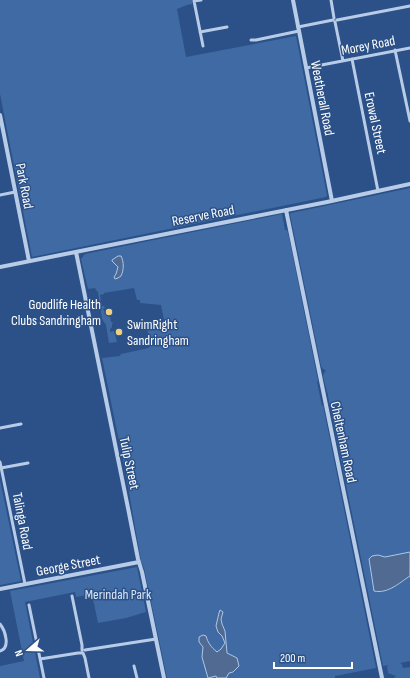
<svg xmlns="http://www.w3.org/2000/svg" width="410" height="678" font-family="'Sofia Sans Condensed',sans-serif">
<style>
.green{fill:#406aa4}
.water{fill:#506a91;stroke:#adc7e8}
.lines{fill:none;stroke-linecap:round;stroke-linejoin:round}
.minor{stroke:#b8cce8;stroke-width:3}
.tertiary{stroke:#b8cce8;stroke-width:4}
.poi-dot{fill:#eed180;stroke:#2b5188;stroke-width:1.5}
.labels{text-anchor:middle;stroke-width:3;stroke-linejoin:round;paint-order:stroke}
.street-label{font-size:14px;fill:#fff;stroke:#2b5188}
.poi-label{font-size:14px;fill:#fff;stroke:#2b5188;text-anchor:end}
.park-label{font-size:14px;fill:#dbe7f7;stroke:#2b5188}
</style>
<rect width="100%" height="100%" fill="#2b5188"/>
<!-- green -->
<path class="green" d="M 0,0 L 192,0 L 192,4 L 187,5 L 177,9 L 186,57 L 296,36 L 327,195 L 326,197 L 32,257 L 0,94 Z
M 410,188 L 410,661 L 400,663 L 402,664 L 403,668 L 410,667 L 410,678 L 394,678 L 396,676 L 393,675 L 388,673 L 387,666 L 389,665 L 383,666 L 331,411 L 332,410 L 331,406 L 330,406 L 328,396 L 328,394 L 327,392 L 323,376 L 324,373 L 326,371 L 325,370 L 323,369 L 321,366 L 290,214 L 291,213 Z
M 282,214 L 285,230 L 287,230 L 289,237 L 318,381 L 317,382 L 322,406 L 323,405 L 376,668 L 335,676 L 335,678 L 167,678 L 144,568 L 141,561 L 126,475 L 102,358 L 120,356 L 121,354 L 149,348 L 149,338 L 147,329 L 164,320 L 161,305 L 140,303 L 140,300 L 137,300 L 134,288 L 104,293 L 104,294 L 100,295 L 102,306 L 104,306 L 105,308 L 103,309 L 105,312 L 109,311 L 111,322 L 112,322 L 113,323 L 112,324 L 112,327 L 110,329 L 110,332 L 114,331 L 117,342 L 109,343 L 106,325 L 102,319 L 98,292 L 96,290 L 95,288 L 88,289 L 81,259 L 85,254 Z
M 0,480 L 21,581 L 0,585 Z
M 137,567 L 146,612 L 126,618 L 98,623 L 92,594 L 76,597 L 75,592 L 25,602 L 40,678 L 0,678 L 0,666 L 24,661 L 10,591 Z"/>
<!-- water -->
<path class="water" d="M 118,256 L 121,256 C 124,262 124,270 121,276 L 118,278 L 115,279 L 114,277 L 116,274 L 118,267 L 112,261 L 112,260 Z
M 410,552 L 410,576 C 399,583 388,594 374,591 L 369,559 L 372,556 L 378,555 L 385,557 Z
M 220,610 L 223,612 L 221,619 L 222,624 L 225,631 L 227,653 L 237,658 L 239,666 L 233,672 L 229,673 L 226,678 L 217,678 L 216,676 L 208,678 L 202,657 L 203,647 L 199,642 L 199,637 L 203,635 L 206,636 C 208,643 211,647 217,652 L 221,649 L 225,643 L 222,636 L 218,632 L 216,626 L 219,613 Z"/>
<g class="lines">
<!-- minor -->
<path class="minor" d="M 201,0 L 194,1 L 203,46
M 331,0 L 334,18
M 337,20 L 410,6
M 335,22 L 343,61
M 298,27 L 333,20
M 200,32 L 227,27
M 251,40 L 256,40 L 299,31
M 395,50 L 410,121
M 352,59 L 378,191
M 306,68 L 410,48
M 0,195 L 15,192
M 0,428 L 21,424
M 0,462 L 25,584
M 1,468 L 28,463
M 72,596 L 82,645 L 82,650
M 29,605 L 44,678
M 0,624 C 5,630 11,648 0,651
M 85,650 L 156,639
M 83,653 L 85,658 L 89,678
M 40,659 L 78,653 L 82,653
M 134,666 L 137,678"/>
<!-- tertiary -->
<path class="tertiary" d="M 293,0 L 332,201
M 0,115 L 29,261
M 286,210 L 382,678
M 76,252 L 129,513 L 138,559 L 142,572 L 164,678
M 0,267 L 327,202 L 410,184
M 0,589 L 139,562"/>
</g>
<!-- markers -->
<g class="poi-dot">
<circle cx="109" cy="312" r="4"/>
<circle cx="119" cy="332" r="4"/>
</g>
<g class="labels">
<!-- street labels -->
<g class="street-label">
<text transform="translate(368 45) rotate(-11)" y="5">Morey Road</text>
<text transform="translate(323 98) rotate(79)" y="5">Weatherall Road</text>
<text transform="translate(376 123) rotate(78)" y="5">Erowal Street</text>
<text transform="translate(25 186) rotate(79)" y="5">Park Road</text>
<text transform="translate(203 215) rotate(-11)" y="5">Reserve Road</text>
<text transform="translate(344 442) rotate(78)" y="5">Cheltenham Road</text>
<text transform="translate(130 463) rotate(78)" y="5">Tulip Street</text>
<text transform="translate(23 521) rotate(79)" y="5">Talinga Road</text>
<text transform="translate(68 565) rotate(-11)" y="5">George Street</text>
</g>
<!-- poi labels -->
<g class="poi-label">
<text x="101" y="309">Goodlife Health<tspan x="101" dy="16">Clubs Sandringham</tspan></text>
<text x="127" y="329" text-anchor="start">SwimRight<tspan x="127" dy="16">Sandringham</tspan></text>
</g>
<!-- park labels -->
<g class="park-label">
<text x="118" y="599">Merindah Park</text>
</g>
</g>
<!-- north arrow -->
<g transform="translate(28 650) rotate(250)" stroke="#2b5188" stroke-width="3" paint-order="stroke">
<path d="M0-3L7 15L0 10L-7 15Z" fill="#ffffff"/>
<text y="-6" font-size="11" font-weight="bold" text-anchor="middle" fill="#ffffff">N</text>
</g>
<!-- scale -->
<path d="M274 662v6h78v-6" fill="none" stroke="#ffffff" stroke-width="2"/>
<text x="280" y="662" font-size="12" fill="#ffffff" stroke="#2b5188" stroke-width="3" paint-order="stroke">200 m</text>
</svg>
